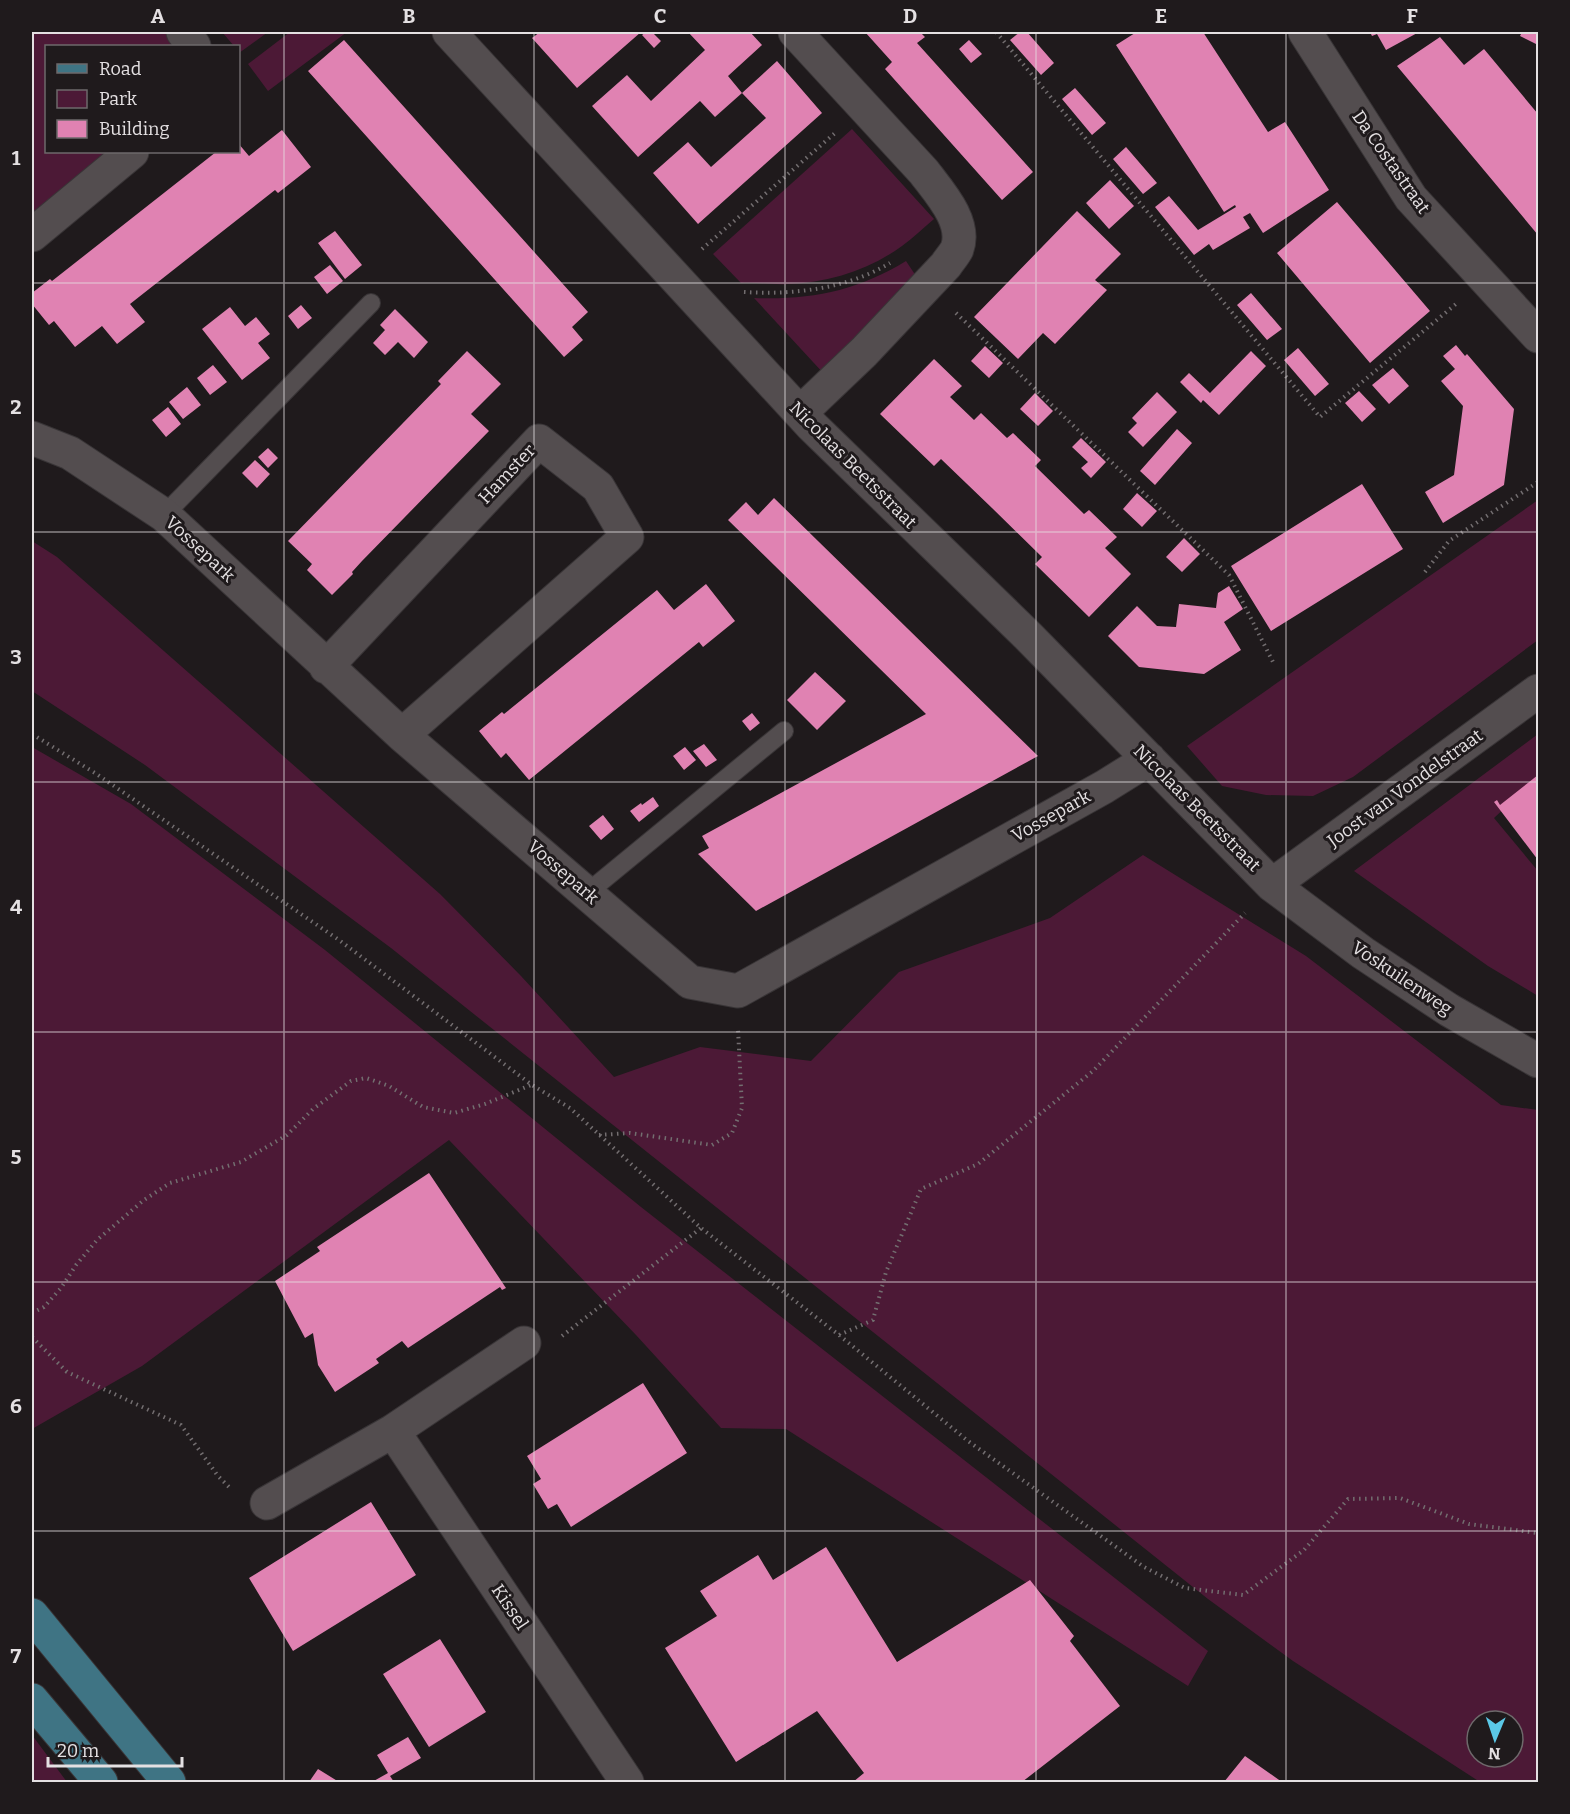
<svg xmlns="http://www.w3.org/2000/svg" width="1570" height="1814" font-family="Bitter,serif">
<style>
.green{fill:#4c1936;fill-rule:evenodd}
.building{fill:#e082b2}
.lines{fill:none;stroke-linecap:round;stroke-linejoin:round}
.lane-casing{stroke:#393537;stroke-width:20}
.street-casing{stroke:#393537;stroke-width:35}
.primary-casing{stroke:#393537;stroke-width:35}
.path{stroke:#736e70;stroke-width:4;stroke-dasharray:1.5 4.5;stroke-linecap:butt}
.lane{stroke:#534d4f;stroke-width:18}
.street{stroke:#534d4f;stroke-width:33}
.primary{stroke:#3f7484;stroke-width:33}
.grid{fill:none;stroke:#e4e0e2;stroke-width:1.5;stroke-opacity:0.55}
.labels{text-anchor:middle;stroke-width:6;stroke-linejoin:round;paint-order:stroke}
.street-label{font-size:18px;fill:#e4e0e2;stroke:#1f1a1c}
.neatline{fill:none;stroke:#e4e0e2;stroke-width:2}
.grid-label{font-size:20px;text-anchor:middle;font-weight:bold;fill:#e4e0e2}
</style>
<rect width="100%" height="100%" fill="#1f1a1c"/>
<!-- green -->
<path class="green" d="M 32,32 L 172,32 L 184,46 L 46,46 L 46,152 L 113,152 L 32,216 Z
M 222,32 L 268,32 L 239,53 L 238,46 L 234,46 Z
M 290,32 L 347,32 L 268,91 L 248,64 Z
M 852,129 L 934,219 C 923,228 913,238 902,246 C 869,270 828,283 788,284 C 772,285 756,282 741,283 L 713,254 Z
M 906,261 L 918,279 L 825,375 L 754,298 C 811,300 857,291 906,261 Z
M 1538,500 L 1538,640 L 1353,777 L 1313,796 L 1266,795 L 1222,786 L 1187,746 Z
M 32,541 L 57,557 L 440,894 L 521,976 L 614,1077 L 700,1047 L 811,1061 L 899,972 L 1050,918 L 1143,855 L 1306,956 L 1501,1105 L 1538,1110 L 1538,1782 L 1480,1782 L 1293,1661 L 1208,1599 L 391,948 L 145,765 L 32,691 ZM 1477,1721 L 1513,1721 L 1513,1757 L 1477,1757 Z
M 1538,734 L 1538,777 L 1494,818 L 1538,871 L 1538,996 L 1488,966 L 1354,871 Z
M 32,747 L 131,804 L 325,950 L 641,1207 L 1208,1651 L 1188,1686 L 786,1429 L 721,1428 L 636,1335 L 449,1140 L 142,1366 L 32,1429 Z
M 32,1735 L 67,1782 L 32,1782 Z"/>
<!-- building -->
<path class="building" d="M 540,32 L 588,32 L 590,34 L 592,32 L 641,32 L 577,88 L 532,38 Z
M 646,32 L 652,32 L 661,41 L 654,48 L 642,35 Z
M 688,32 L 750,32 L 762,45 L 728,76 L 742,93 L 715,117 L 700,101 L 638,157 L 592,106 L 627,75 L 651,101 L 705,50 Z
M 865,32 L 920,32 L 925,37 L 917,43 L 1033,172 L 1002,200 L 885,69 L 892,62 Z
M 1020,32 L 1027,32 L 1054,63 L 1041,75 L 1010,40 Z
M 1133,32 L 1203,32 L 1268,132 L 1285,122 L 1329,190 L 1263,233 L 1250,213 L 1243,217 L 1250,228 L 1213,250 L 1209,244 L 1194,255 L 1155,207 L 1169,196 L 1198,230 L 1236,207 L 1235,205 L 1224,212 L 1116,45 L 1135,33 Z
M 1370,32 L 1419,32 L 1386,50 L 1377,34 L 1372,36 Z
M 1522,32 L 1538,32 L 1538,45 L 1520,36 Z
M 1440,37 L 1464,65 L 1484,49 L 1538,114 L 1538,235 L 1397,66 Z
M 344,40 L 588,312 L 572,327 L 583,340 L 564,357 L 308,71 Z
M 969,40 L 982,54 L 971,63 L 959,49 Z
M 777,61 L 822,113 L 698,224 L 653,173 L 688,142 L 711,167 L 738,143 L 766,118 L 742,93 Z
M 1075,88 L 1106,123 L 1092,135 L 1062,99 Z
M 282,130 L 311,167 L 278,193 L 275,190 L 130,304 L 145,322 L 117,344 L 102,326 L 75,347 L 54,321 L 49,325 L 32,304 L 32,293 L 50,279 L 52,281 L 216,152 L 238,152 L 238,143 L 249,156 Z
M 1126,147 L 1157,183 L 1143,194 L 1113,159 Z
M 1110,180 L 1134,206 L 1109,229 L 1086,203 Z
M 1337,202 L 1430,311 L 1370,363 L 1277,253 Z
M 1077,211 L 1121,254 L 1095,280 L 1107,290 L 1055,344 L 1043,333 L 1018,359 L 974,317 Z
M 335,231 L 362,265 L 345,279 L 318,243 Z
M 330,265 L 343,281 L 327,294 L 314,277 Z
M 1251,293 L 1282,329 L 1267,340 L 1237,305 Z
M 301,305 L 312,318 L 298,329 L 288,316 Z
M 230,307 L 245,326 L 256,317 L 270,334 L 258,343 L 270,358 L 242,380 L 202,329 Z
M 395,309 L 428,342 L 414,358 L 398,342 L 385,355 L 373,343 L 385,330 L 380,325 Z
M 1456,345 L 1465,356 L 1467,354 L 1514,409 L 1504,485 L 1443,523 L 1425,492 L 1454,475 L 1463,406 L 1441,381 L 1455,369 L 1443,356 Z
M 985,346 L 1003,363 L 989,378 L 971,361 Z
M 1298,348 L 1329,384 L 1315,396 L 1284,360 Z
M 467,351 L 501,384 L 471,414 L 489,431 L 362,561 L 352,572 L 353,574 L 332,595 L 307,570 L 312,564 L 288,541 L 441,384 L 438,381 Z
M 1251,351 L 1266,366 L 1219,415 L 1203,400 L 1201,403 L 1180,382 L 1189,373 L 1210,393 Z
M 934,359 L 962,386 L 950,397 L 974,420 L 981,413 L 1007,438 L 1013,433 L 1041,460 L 1035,466 L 1084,514 L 1089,510 L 1117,537 L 1105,548 L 1131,574 L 1089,617 L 1035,564 L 1042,557 L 992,508 L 941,459 L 934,466 L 880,414 Z
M 213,365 L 227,382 L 210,395 L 197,378 Z
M 1393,368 L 1409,386 L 1389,404 L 1372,385 Z
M 187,387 L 201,405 L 183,419 L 169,402 Z
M 1359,391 L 1376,409 L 1362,422 L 1345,403 Z
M 1157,392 L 1177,412 L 1143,447 L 1128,432 L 1137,423 L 1132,418 Z
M 1035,393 L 1053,411 L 1038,426 L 1020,409 Z
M 168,407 L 181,424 L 166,437 L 152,420 Z
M 1177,429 L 1192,443 L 1155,485 L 1140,471 Z
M 1081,438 L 1106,462 L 1091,478 L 1081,468 L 1088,462 L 1072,447 Z
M 268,448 L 278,458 L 268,468 L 258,457 Z
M 255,460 L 270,474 L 257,488 L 242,473 Z
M 1362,484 L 1403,549 L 1271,631 L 1231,566 Z
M 1137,493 L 1157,511 L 1142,527 L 1123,509 Z
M 774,498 L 1038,756 L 756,911 L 698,854 L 709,848 L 702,836 L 926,714 L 728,520 L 746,502 L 758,515 Z
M 1184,538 L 1200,554 L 1182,572 L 1166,557 Z
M 706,584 L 735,621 L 703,647 L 699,642 L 529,780 L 506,753 L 501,758 L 479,731 L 502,712 L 504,714 L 657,590 L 674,610 Z
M 1229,586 L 1243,609 L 1224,622 L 1241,650 L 1204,674 L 1139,667 L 1108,636 L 1137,606 L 1157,626 L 1176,627 L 1179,604 L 1216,608 L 1218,593 Z
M 815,672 L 846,701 L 817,730 L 787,700 Z
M 752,713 L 760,723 L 750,731 L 742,721 Z
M 704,744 L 717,760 L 706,767 L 693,751 Z
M 685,747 L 696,760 L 684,770 L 673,756 Z
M 1538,775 L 1538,860 L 1494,802 L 1497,800 L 1500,805 Z
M 653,797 L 659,806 L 639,822 L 630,811 L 641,803 L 642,805 Z
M 603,815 L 614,829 L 601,840 L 589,826 Z
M 429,1173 L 506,1288 L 502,1290 L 500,1287 L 408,1348 L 402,1341 L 376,1359 L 379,1363 L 335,1392 L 318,1365 L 313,1333 L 305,1338 L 275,1281 L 320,1251 L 317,1247 Z
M 643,1383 L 687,1453 L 571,1527 L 557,1504 L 548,1509 L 533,1484 L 541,1479 L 527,1456 Z
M 371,1502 L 416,1575 L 293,1651 L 249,1578 Z
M 826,1547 L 897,1662 L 1030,1580 L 1074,1636 L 1070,1641 L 1120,1706 L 1022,1782 L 853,1782 L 864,1773 L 817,1711 L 736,1762 L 665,1648 L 717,1616 L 700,1591 L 758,1555 L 773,1580 Z
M 440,1639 L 486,1712 L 429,1747 L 383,1674 Z
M 408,1737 L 421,1758 L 390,1776 L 394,1782 L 372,1782 L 388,1773 L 377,1755 Z
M 1245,1756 L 1282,1782 L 1224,1782 Z
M 318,1769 L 339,1782 L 309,1782 Z"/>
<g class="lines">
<!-- lane casing -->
<g class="lane-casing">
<path id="lane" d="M 164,515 L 371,303
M 587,893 L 784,731"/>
</g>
<!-- street casing -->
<g class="street-casing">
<path id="street" d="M 183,32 L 194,46
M 449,32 L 812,426 L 1028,636 L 1272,885 L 1363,953 L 1449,1010 L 1538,1061
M 795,32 L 924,172 C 939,192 967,222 957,249 C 954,255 949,260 946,265 L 864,352 L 800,413
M 1305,32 L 1411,198 L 1538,336
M 32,235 L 132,152
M 32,438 L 70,453 L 164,515 L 402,735 L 690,982 L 738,991 L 1104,787 L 1149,759
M 326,667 L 539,441 L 598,487 L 627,537 L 402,735
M 1272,885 L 1538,691
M 393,1431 L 627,1782
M 267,1503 L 393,1431 L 524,1343"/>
</g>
<!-- primary casing -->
<g class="primary-casing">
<path id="primary" d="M 32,1615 L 169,1782
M 32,1700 L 101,1782"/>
</g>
<!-- path -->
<path class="path" d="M 996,32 L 1320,417 L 1456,304
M 702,249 L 835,133
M 744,292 C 793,295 847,289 890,263
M 956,313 L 1229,575 L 1274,664
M 1425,572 L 1449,541 L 1538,482
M 32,734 L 95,773 L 339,940 L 532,1085 L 570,1108 L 701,1228 L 839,1335 L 968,1441 L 1144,1567 L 1185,1588 L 1243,1595 L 1304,1550 L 1348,1499 L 1400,1498 L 1469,1524 L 1538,1533
M 599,1135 L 630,1133 L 712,1145 L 732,1133 L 742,1108 L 738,1029
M 32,1313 L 44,1307 L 61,1288 L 76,1265 L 97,1240 L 144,1200 L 170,1183 L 241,1162 L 287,1135 L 313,1109 L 351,1081 L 366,1078 L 389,1086 L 423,1107 L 454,1113 L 485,1104 L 531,1085
M 839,1335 L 873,1320 L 886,1272 L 921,1189 L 978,1164 L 1093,1071 L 1245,913
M 562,1336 L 701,1228
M 32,1337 L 67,1372 L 181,1425 L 218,1476 L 231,1489"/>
<!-- lane -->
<use href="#lane" class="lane"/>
<!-- street -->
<use href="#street" class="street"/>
<!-- primary -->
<use href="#primary" class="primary"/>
</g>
<!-- grid -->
<path class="grid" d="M 284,32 L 284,1782M 534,32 L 534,1782M 785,32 L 785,1782M 1036,32 L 1036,1782M 1286,32 L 1286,1782M 32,283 L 1538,283M 32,532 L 1538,532M 32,782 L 1538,782M 32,1032 L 1538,1032M 32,1282 L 1538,1282M 32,1531 L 1538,1531"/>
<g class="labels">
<!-- street labels -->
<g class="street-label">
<text transform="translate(1391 162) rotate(55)" y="6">Da Costastraat</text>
<text transform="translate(853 465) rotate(45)" y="6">Nicolaas Beetsstraat</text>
<text transform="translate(507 474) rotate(-47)" y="6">Hamster</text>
<text transform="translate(200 549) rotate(43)" y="6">Vossepark</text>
<text transform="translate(1405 788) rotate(-36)" y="6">Joost van Vondelstraat</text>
<text transform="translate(1197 808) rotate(45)" y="6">Nicolaas Beetsstraat</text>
<text transform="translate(1051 816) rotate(-29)" y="6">Vossepark</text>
<text transform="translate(563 872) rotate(41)" y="6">Vossepark</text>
<text transform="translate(1402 978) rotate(34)" y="6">Voskuilenweg</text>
<text transform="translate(510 1607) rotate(56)" y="6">Kissel</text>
</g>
</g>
<!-- border -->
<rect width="1570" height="1814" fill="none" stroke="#1f1a1c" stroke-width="66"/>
<!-- legend -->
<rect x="45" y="45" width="195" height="108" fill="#1f1a1c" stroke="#6e696b" stroke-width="1.5"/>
<rect x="57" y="64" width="30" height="9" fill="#3f7484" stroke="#6e696b" stroke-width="1.5"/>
<text x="99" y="75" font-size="18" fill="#e4e0e2">Road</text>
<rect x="57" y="90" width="30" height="18" fill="#4c1936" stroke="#6e696b" stroke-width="1.5"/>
<text x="99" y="105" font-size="18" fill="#e4e0e2">Park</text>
<rect x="57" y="120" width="30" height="18" fill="#e082b2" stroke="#6e696b" stroke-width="1.5"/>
<text x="99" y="135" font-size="18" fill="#e4e0e2">Building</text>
<!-- north arrow -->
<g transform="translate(1495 1739) rotate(182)"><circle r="28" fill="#1f1a1c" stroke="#6e696b" stroke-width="1.5"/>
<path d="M0-4.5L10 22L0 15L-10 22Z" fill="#5bc8e7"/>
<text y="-9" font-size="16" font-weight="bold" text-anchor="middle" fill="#e4e0e2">N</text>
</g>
<!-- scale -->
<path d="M48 1757v9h134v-9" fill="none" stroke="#e4e0e2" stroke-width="3"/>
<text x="57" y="1757" font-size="18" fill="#e4e0e2" stroke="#1f1a1c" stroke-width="4.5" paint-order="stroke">20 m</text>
<rect x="33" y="33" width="1504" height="1748" class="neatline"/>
<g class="grid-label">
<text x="158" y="23">A</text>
<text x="409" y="23">B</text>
<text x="660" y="23">C</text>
<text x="910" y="23">D</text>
<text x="1161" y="23">E</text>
<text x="1412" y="23">F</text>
<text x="16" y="165">1</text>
<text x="16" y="414">2</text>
<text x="16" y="664">3</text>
<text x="16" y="914">4</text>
<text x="16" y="1164">5</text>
<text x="16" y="1413">6</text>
<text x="16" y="1663">7</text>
</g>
</svg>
